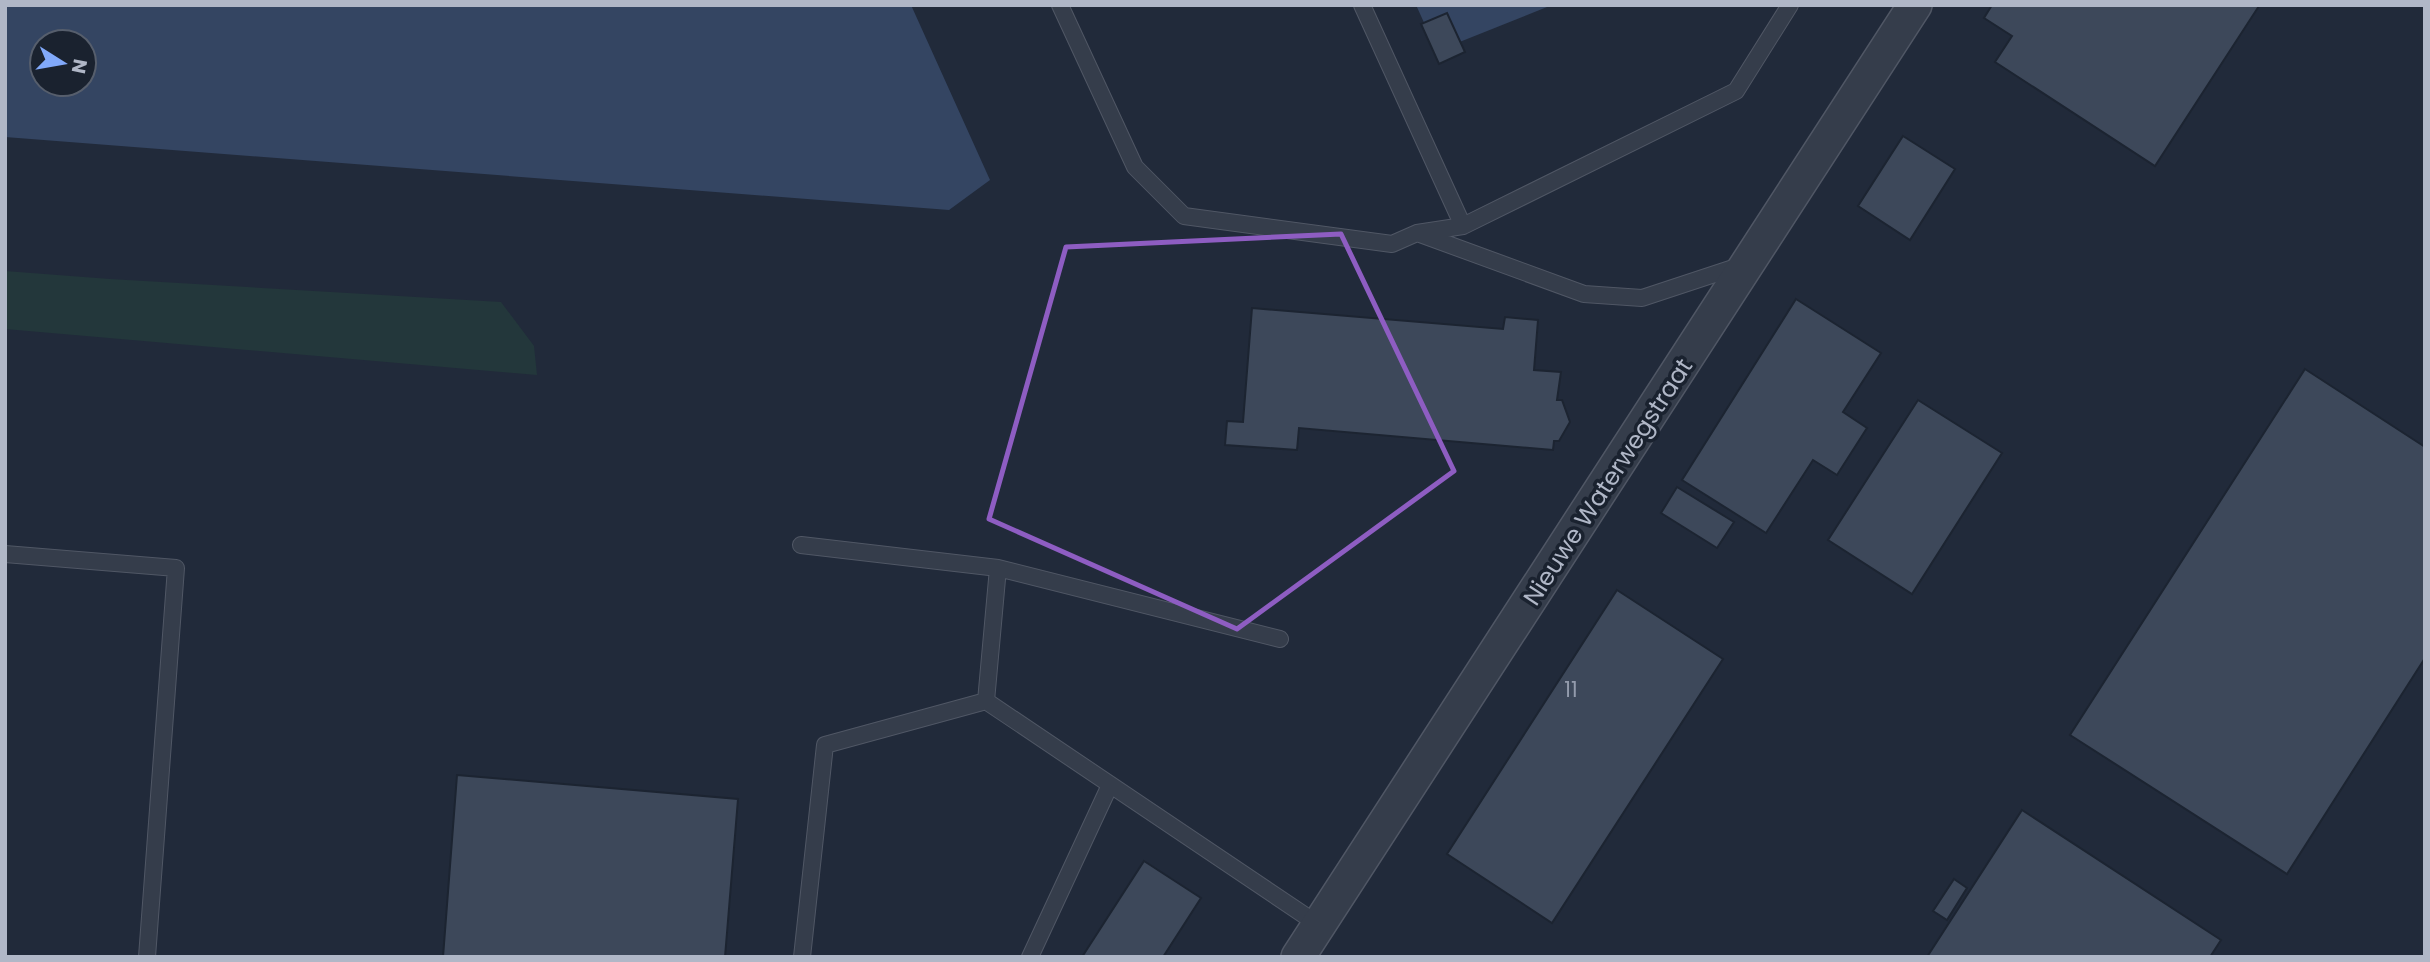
<svg xmlns="http://www.w3.org/2000/svg" width="2430" height="962" font-family="Poppins,sans-serif">
<style>
.green{fill:#23373b}
.water{fill:#344562;fill-rule:evenodd}
.building{fill:#3d485a;stroke:#1c2431;stroke-width:2}
.lines{fill:none;stroke-linecap:round;stroke-linejoin:round}
.lane-casing{stroke:#505765;stroke-width:18}
.street-casing{stroke:#505765;stroke-width:36}
.lane{stroke:#353d4b;stroke-width:16}
.street{stroke:#353d4b;stroke-width:33}
.marked{fill:none;stroke:#8e5dc2;stroke-width:5;stroke-linejoin:round}
.labels{text-anchor:middle;stroke-width:7;stroke-linejoin:round;paint-order:stroke}
.number-label{font-size:21px;fill:#939bac}
.street-label{font-size:24px;fill:#b0b7c7;stroke:#1a222f}
</style>
<rect width="100%" height="100%" fill="#212a3a"/>
<!-- green -->
<path class="green" d="M 5,271 L 110,279 L 501,302 L 534,346 L 537,375 L 5,329 Z"/>
<!-- water -->
<path class="water" d="M 5,5 L 911,5 L 990,180 L 949,210 L 5,137 ZM 42,42 L 84,42 L 84,84 L 42,84 Z
M 1416,5 L 1552,5 L 1437,51 Z"/>
<!-- building -->
<path class="building" d="M 1992,5 L 2258,5 L 2259,6 L 2155,166 L 1995,62 L 2012,36 L 1984,18 Z
M 1447,13 L 1465,52 L 1439,64 L 1421,24 Z
M 1903,136 L 1955,169 L 1910,240 L 1858,206 Z
M 1796,299 L 1881,353 L 1843,412 L 1867,428 L 1837,475 L 1813,460 L 1766,533 L 1682,480 Z
M 1252,308 L 1503,329 L 1505,317 L 1538,320 L 1534,370 L 1561,372 L 1557,400 L 1562,400 L 1570,422 L 1559,441 L 1554,441 L 1553,450 L 1299,428 L 1297,450 L 1225,445 L 1227,421 L 1243,422 Z
M 2305,369 L 2425,447 L 2425,658 L 2287,874 L 2070,735 Z
M 1918,400 L 2002,453 L 1912,594 L 1828,540 Z
M 1677,487 L 1734,522 L 1717,548 L 1661,513 Z
M 1617,590 L 1723,659 L 1552,923 L 1447,854 Z
M 457,775 L 738,799 L 725,957 L 443,957 Z
M 2022,810 L 2221,940 L 2210,957 L 1927,957 Z
M 1144,861 L 1201,898 L 1163,957 L 1082,957 Z
M 1954,879 L 1967,888 L 1947,920 L 1933,911 Z"/>
<g class="lines">
<!-- lane casing -->
<g class="lane-casing">
<path id="lane" d="M 1060,5 L 1135,167 L 1184,216 L 1392,244 L 1417,233 L 1463,226 L 1736,91 L 1790,5
M 1362,5 L 1463,226
M 1420,234 L 1584,294 L 1642,298 L 1742,265
M 801,545 L 998,568 L 1280,639
M 5,554 L 176,568 L 147,957
M 998,568 L 986,701 L 1319,925
M 802,957 L 825,745 L 986,701
M 1030,957 L 1110,785"/>
</g>
<!-- street casing -->
<g class="street-casing">
<path id="street" d="M 1298,957 L 1915,5"/>
</g>
<!-- lane -->
<use href="#lane" class="lane"/>
<!-- street -->
<use href="#street" class="street"/>
</g>
<!-- marked area -->
<path class="marked" d="M 1341,234 L 1454,471 L 1237,629 L 989,519 L 1066,247 Z"/>
<g class="labels">
<!-- number labels -->
<g class="number-label">
<text x="1571" y="697">11</text>
</g>
<!-- street labels -->
<g class="street-label">
<text transform="translate(1608 482) rotate(-57)" y="8">Nieuwe Waterwegstraat</text>
</g>
</g>
<!-- border -->
<rect width="2430" height="962" fill="none" stroke="#b0b7c7" stroke-width="14"/>
<!-- north arrow -->
<g transform="translate(63 63) rotate(101)"><circle r="33" fill="#1a222f" stroke="#565e6c" stroke-width="2"/>
<path d="M0-5L12 26L0 18L-12 26Z" fill="#81a9fa"/>
<text y="-10" font-size="19" font-weight="bold" text-anchor="middle" fill="#b0b7c7">N</text>
</g>
</svg>
